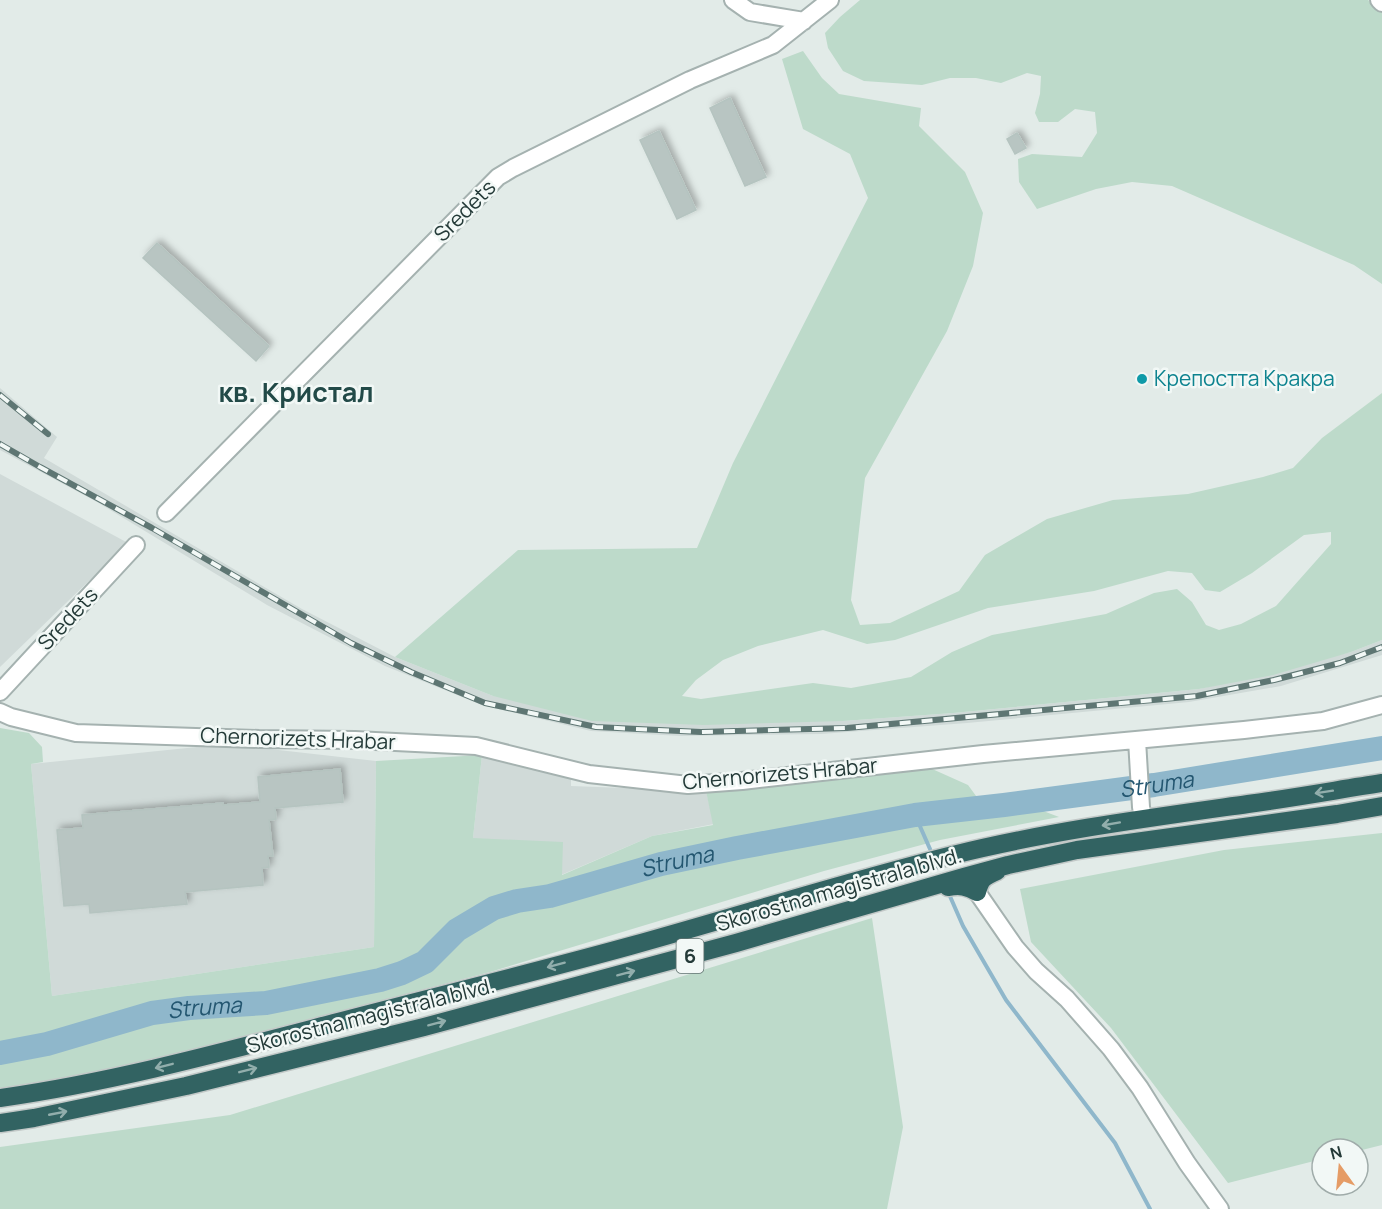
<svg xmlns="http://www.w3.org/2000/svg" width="1382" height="1209" font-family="Manrope,sans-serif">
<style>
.built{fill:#d0dad8}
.green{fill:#bddaca;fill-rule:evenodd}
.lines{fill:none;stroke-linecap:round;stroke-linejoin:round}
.stream{stroke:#8fb7cb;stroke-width:4}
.river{stroke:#8fb7cb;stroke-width:24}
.building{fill:#b8c5c2;stroke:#b5c4c0;stroke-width:1.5;filter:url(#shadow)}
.minor-casing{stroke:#a5b2b0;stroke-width:20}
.highway-casing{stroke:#c2c8c7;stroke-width:21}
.minor{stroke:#fff;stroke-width:16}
.highway{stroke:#326362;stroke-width:18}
.rail-casing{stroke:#5e7673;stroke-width:6}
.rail{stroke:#f2f8f6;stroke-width:4;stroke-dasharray:11;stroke-linecap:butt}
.oneway{stroke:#92aeac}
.culture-dot{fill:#0f9aa8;stroke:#f2f8f6;stroke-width:2}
.labels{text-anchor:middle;stroke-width:5;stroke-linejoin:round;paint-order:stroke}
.shield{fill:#f2f8f6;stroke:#627371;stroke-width:1.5}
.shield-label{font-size:20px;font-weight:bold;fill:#243a38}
.street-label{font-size:21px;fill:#243a38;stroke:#f2f8f6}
.culture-label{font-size:21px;fill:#0d838f;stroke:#f2f8f6;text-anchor:start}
.water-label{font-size:22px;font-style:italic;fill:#235670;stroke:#f2f8f6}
.district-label{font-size:27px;font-weight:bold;fill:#224a48;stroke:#f2f8f6}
</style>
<defs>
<filter id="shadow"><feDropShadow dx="3.5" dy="-3.5" stdDeviation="3" flood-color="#0004"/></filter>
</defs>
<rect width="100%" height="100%" fill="#e2ebe8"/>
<!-- built -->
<path class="built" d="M 0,388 L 57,437 L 44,458 L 302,609 L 395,657 L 493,696 L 843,721 L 953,713 L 1199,689 L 1351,652 L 1382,640 L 1382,655 L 1281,686 L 1189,702 L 967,723 L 821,734 L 681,736 L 591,731 L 482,705 L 385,666 L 267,605 L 97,502 L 0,450 Z
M 0,474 L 128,543 L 0,667 Z
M 226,744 L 376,761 L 374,947 L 52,996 L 31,764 Z
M 482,755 L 571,776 L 571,786 L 706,791 L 714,824 L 652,836 L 561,875 L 473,838 Z"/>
<!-- green -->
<path class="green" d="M 860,0 L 1368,0 L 1382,12 L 1382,284 L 1354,265 L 1172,186 L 1132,182 L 1096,189 L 1037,209 L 1019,182 L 1018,159 L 1032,154 L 1082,157 L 1097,133 L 1095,112 L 1075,109 L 1058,122 L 1039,122 L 1035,113 L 1040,94 L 1041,76 L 1027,73 L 1001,83 L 976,78 L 950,78 L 922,85 L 864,81 L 843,71 L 828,48 L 825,33 L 840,17 Z
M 803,51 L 822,78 L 839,94 L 921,108 L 919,126 L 965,172 L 983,213 L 973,266 L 947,331 L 865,478 L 851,600 L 860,625 L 890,623 L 959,591 L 985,555 L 1047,519 L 1113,500 L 1188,494 L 1263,477 L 1293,468 L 1322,438 L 1382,393 L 1382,640 L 1351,652 L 1273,675 L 1199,689 L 953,713 L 843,721 L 704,725 L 592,721 L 493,696 L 395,657 L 518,550 L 697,548 L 733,463 L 868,198 L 850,154 L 803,129 L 782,59 ZM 1331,532 L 1331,544 L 1276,606 L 1241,624 L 1219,630 L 1206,625 L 1192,602 L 1177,589 L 1154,593 L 1106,614 L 992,635 L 952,652 L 911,677 L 851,688 L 813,683 L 701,699 L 682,696 L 696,680 L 723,660 L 758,646 L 823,630 L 867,644 L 895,640 L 988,608 L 1094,591 L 1168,571 L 1192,573 L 1205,590 L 1220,592 L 1252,573 L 1304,535 Z
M 0,728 L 29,733 L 42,747 L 43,762 L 31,764 L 52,996 L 374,947 L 376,761 L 482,755 L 473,838 L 563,842 L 562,875 L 652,836 L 713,825 L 706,791 L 930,768 L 968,785 L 990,815 L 1038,809 L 1059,817 L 940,840 L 824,871 L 490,972 L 165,1057 L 34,1084 L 0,1088 Z
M 1382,833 L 1382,1145 L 1358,1151 L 1358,1149 L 1322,1149 L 1322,1159 L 1228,1183 L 1111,1028 L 1031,942 L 1020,889 L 1224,850 Z
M 872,918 L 903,1127 L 887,1209 L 0,1209 L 0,1147 L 230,1115 Z"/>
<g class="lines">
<!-- stream -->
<path class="stream" d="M 915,815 L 930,849
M 949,894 L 963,926 L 1006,1000 L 1115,1143 L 1150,1209"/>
<!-- river -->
<path class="river" id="s1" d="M 0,1053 L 47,1044 L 152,1013 L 189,1008 L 266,1003 L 380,980 L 402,973 L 425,962 L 457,930 L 494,908 L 517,901 L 550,896 L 661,864 L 737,848 L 915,815 L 1004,805 L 1154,785 L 1382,748"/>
</g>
<!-- building -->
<path class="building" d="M 730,98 L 766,177 L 745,186 L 710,108 Z
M 659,131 L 696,210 L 677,219 L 640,140 Z
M 1017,133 L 1026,148 L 1015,154 L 1007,139 Z
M 157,243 L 269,346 L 256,361 L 143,258 Z
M 340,769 L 343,802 L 275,808 L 276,819 L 269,820 L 273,856 L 268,856 L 269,867 L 262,868 L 263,885 L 185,892 L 187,904 L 90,913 L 89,904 L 64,906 L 57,830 L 83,828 L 82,815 L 223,803 L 223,805 L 260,802 L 258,777 Z"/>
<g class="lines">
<!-- minor casing -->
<g class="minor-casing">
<path id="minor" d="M 733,0 L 750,12 L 804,21
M 1379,0 L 1382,3
M 166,513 L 498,177 L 513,168 L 690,80 L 773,45 L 830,0
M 0,692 L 136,545
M 0,712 L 11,717 L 76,733 L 259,739 L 355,740 L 476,746 L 589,774 L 688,785 L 742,781 L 983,754 L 1244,730 L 1323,721 L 1382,705
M 1137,740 L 1141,807 L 1143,818
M 977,892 L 1015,947 L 1036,971 L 1067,999 L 1111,1049 L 1140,1088 L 1187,1163 L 1220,1209"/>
</g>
<!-- highway casing -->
<g class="highway-casing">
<path id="highway" d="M 948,887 C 960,885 967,886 977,892 C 981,878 984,877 997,871
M 0,1098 C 113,1082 223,1052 334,1023 C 433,997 532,973 630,946 C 738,916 845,882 953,855 C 1050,831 1149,818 1248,804 C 1293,798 1337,790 1382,783
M 0,1123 L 34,1118 L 186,1086 L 424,1027 L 736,943 L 964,877 L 1008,865 L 1077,850 L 1337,814 L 1382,806"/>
</g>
<!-- minor -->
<use href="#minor" class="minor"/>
<!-- highway -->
<use href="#highway" class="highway"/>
<!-- rail casing -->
<g class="rail-casing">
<path id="rail" d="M 0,395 L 48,434
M 0,444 L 40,467 L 152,528 L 351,643 L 411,672 L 485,703 L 596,727 L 701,732 L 847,728 L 1197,696 L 1274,680 L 1340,663 L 1382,647"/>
</g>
<!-- rail -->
<use href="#rail" class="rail"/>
</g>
<!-- one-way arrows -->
<defs><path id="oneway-shaft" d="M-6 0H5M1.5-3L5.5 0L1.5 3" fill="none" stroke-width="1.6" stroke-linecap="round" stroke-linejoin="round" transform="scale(1.5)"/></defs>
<g class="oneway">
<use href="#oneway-shaft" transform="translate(1324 792) rotate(171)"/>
<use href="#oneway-shaft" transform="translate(1111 824) rotate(170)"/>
<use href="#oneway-shaft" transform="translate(556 965) rotate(165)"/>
<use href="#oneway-shaft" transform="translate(626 973) rotate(-15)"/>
<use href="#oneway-shaft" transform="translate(437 1023) rotate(-15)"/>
<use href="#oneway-shaft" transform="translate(164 1066) rotate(166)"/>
<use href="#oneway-shaft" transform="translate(248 1070) rotate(-14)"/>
<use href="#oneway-shaft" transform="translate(58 1113) rotate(-11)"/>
</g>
<!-- markers -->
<circle class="culture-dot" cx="1142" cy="379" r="6"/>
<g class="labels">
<!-- shield labels -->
<rect class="shield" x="676.5" y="939" width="27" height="34" rx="4.5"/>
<g class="shield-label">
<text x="690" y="963">6</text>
</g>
<!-- street labels -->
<g class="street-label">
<text transform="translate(465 211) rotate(-45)" y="7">Sredets</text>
<text transform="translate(68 619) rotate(-47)" y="7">Sredets</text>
<text transform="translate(298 739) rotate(2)" y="7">Chernorizets Hrabar</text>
<text transform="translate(780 774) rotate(-5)" y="7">Chernorizets Hrabar</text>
<text transform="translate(839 890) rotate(-16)" y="7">Skorostna magistrala blvd.</text>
<text transform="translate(371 1016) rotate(-14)" y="7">Skorostna magistrala blvd.</text>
</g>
<!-- culture labels -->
<g class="culture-label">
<text x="1154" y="386">Крепостта Кракра</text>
</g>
<!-- water labels -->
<g class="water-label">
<text dy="8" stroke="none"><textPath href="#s1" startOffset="1200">Struma</textPath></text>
<text dy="8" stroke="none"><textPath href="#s1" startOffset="714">Struma</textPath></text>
<text dy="8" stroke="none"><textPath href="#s1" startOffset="210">Struma</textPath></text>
</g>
<!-- district labels -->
<g class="district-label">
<text x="296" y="402">кв. Кристал</text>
</g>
</g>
<!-- north arrow -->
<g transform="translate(1340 1167) rotate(345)"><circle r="28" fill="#f2f8f6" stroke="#a0acaa" stroke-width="1.5"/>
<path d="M0-4.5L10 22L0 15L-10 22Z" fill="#e59c66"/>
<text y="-9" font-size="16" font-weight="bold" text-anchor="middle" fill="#243a38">N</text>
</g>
</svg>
